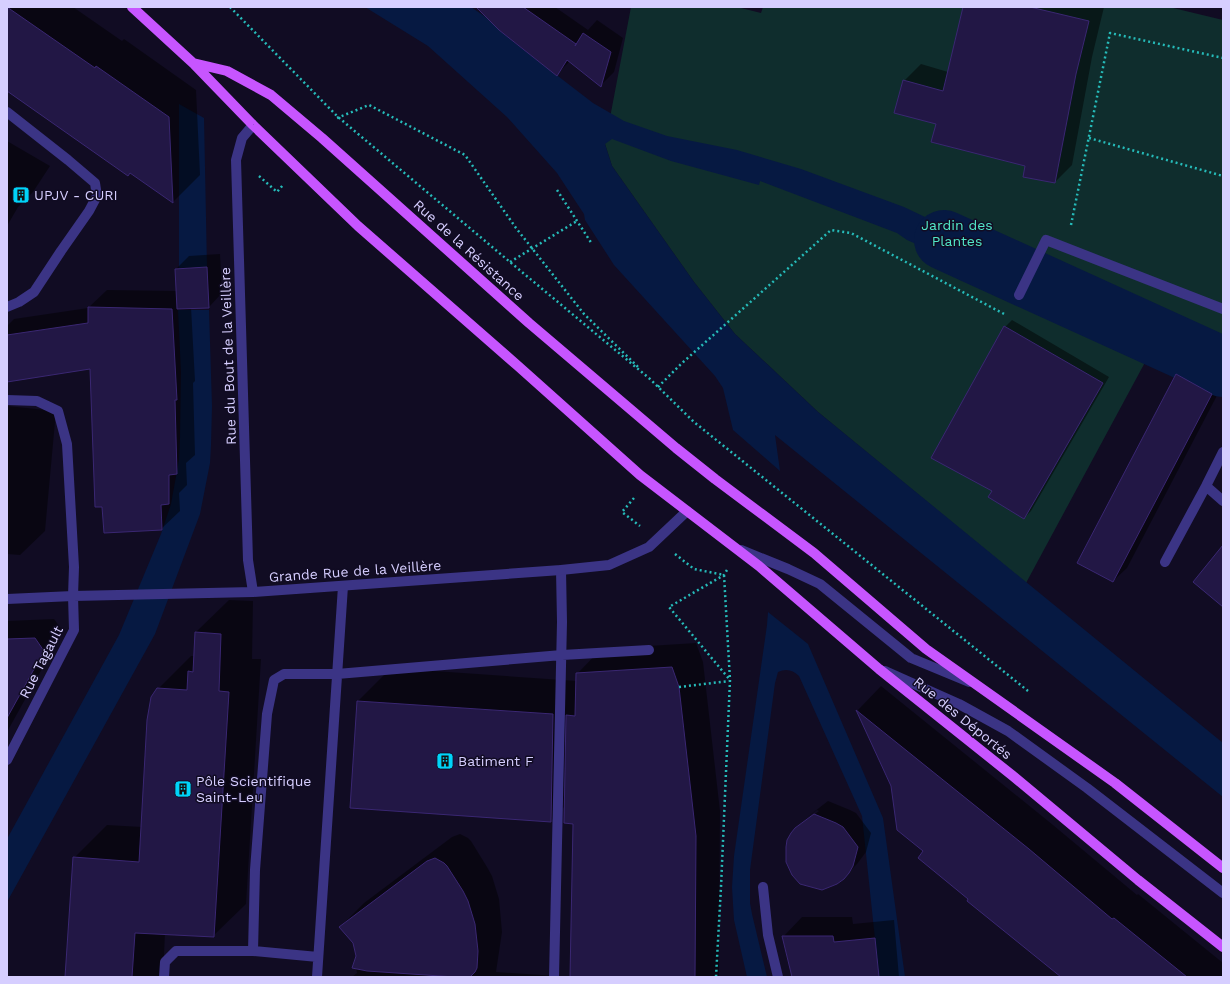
<svg xmlns="http://www.w3.org/2000/svg" width="1230" height="984" font-family="'Work Sans',sans-serif">
<style>
.green{fill:#0f2d2d}
.water{fill:#061942}
.shadow{fill:#0007}
.lines{fill:none;stroke-linecap:round;stroke-linejoin:round}
.river{stroke:#061942;stroke-width:60}
.building{fill:#221745;stroke:#3a2772}
.path{stroke:#26bbb9;stroke-width:2.5;stroke-dasharray:2 3;stroke-linecap:butt}
.service{stroke:#3b3485;stroke-width:10}
.minor{stroke:#3b3485;stroke-width:10}
.primary{stroke:#c755ff;stroke-width:10}
.labels{text-anchor:middle;stroke-width:3;stroke-linejoin:round;paint-order:stroke}
.poi-label{font-size:14px;fill:#d6ceff;stroke:#110c23;text-anchor:start}
.park-label{font-size:14px;fill:#52e7c9;stroke:#110c23}
.street-label{font-size:14px;fill:#d6ceff;stroke:#110c23}
</style>
<rect width="100%" height="100%" fill="#110c23"/>
<!-- green -->
<path class="green" d="M 631,7 L 737,7 L 761,13 L 763,7 L 1169,7 L 1223,20 L 1223,359 L 1163,329 L 1026,583 L 818,412 L 735,334 L 694,282 L 612,166 L 605,144 Z"/>
<!-- water -->
<path class="water" d="M 365,7 L 471,7 L 484,16 L 515,43 L 593,103 L 624,121 L 667,136 L 737,150 L 801,169 L 904,207 L 1024,264 L 1015,285 L 994,275 L 991,277 L 907,240 L 897,233 L 760,181 L 759,185 L 671,161 L 612,139 L 605,144 L 612,166 L 694,282 L 735,334 L 818,412 L 1223,743 L 1223,797 L 775,435 L 780,471 L 733,430 L 723,388 L 715,376 L 614,265 L 585,220 L 584,214 L 576,202 L 557,173 L 507,117 L 428,46 Z
M 179,104 L 204,118 L 207,267 L 179,268 Z
M 1038,272 L 1223,351 L 1223,378 L 1029,292 Z
M 178,310 L 209,310 L 212,406 L 211,445 L 210,463 L 200,514 L 155,634 L 7,902 L 7,839 L 119,635 L 161,534 L 171,504 L 179,460 L 180,438 L 181,372 Z
M 768,612 L 808,644 L 883,818 L 905,977 L 879,977 L 862,816 L 799,676 C 793,670 786,668 778,672 L 775,683 L 750,870 L 750,903 L 752,914 L 767,977 L 747,977 L 734,920 L 732,887 L 734,856 L 767,625 Z"/>
<!-- shadow -->
<path class="shadow" d="M 7,7 L 73,7 L 122,41 L 124,39 L 196,90 L 200,175 L 173,202 L 7,90 Z
M 477,7 L 555,7 L 588,30 L 597,20 L 623,38 L 614,72 L 601,85 L 570,61 L 557,74 Z
M 964,7 L 1104,7 L 1092,57 L 1072,165 L 1055,182 L 1026,165 L 937,123 L 904,81 L 921,64 L 948,72 Z
M 7,141 L 50,166 L 33,192 L 18,207 L 7,226 Z
M 220,254 L 222,293 L 209,307 L 191,307 L 195,381 L 193,383 L 195,455 L 186,463 L 187,485 L 179,493 L 180,511 L 161,529 L 91,368 L 7,381 L 7,326 L 14,319 L 88,308 L 107,290 L 177,291 L 176,269 L 189,256 Z
M 1012,320 L 1109,377 L 1031,511 L 1024,518 L 993,490 L 932,458 L 1005,327 Z
M 1190,361 L 1223,379 L 1223,384 L 1127,568 L 1113,581 L 1177,375 Z
M 7,406 L 56,411 L 45,531 L 20,555 L 7,554 Z
M 229,600 L 253,601 L 252,659 L 261,659 L 246,904 L 213,936 L 165,933 L 163,977 L 66,977 L 74,858 L 107,825 L 142,827 L 158,689 L 191,656 L 195,656 L 196,632 Z
M 54,619 L 63,631 L 7,732 L 7,621 Z
M 696,643 L 703,662 L 720,811 L 719,977 L 352,977 L 357,973 L 355,962 L 357,956 L 354,942 L 340,927 L 364,903 L 452,837 L 460,834 L 468,838 L 471,841 L 487,867 L 492,876 L 499,899 L 502,932 L 496,972 L 571,977 L 574,823 L 565,806 L 551,821 L 351,807 L 358,701 L 391,668 L 577,681 L 577,674 L 601,649 Z
M 881,686 L 1053,825 L 1137,895 L 1138,894 L 1223,963 L 1223,977 L 1062,977 L 970,899 L 925,851 L 892,786 L 858,710 Z
M 828,801 L 850,810 L 856,813 L 871,833 L 866,852 L 857,864 L 843,878 L 796,828 L 803,822 L 802,824 L 819,811 L 817,810 L 806,818 Z
M 802,917 L 852,917 L 853,924 L 894,920 L 899,977 L 792,977 L 783,937 Z"/>
<g class="lines">
<!-- river -->
<path class="river" d="M 944,240 L 1223,367"/>
</g>
<!-- building -->
<path class="building" d="M 7,7 L 95,68 L 96,66 L 169,117 L 173,203 L 130,173 L 128,176 L 7,91 Z
M 476,7 L 523,7 L 576,44 L 575,46 L 583,33 L 611,52 L 601,87 L 567,60 L 557,76 L 499,30 Z
M 963,7 L 1030,7 L 1089,21 L 1076,74 L 1055,183 L 1023,177 L 1025,166 L 931,142 L 936,124 L 894,113 L 903,80 L 943,91 Z
M 207,267 L 209,308 L 177,309 L 175,269 Z
M 88,307 L 172,309 L 177,400 L 175,400 L 177,474 L 169,475 L 169,504 L 161,505 L 162,530 L 104,533 L 102,507 L 95,507 L 90,369 L 7,382 L 7,335 L 88,323 Z
M 1004,326 L 1103,383 L 1024,519 L 988,497 L 992,491 L 931,458 Z
M 1176,374 L 1212,394 L 1113,582 L 1077,563 Z
M 1223,545 L 1223,607 L 1193,582 Z
M 195,632 L 221,634 L 219,691 L 229,692 L 214,937 L 135,933 L 132,977 L 65,977 L 73,857 L 139,862 L 147,720 L 151,697 L 157,688 L 187,690 L 188,671 L 193,672 Z
M 35,638 L 44,651 L 7,718 L 7,639 Z
M 672,667 L 679,687 L 696,836 L 695,977 L 570,977 L 573,824 L 564,823 L 566,715 L 575,716 L 576,673 Z
M 357,701 L 553,714 L 551,822 L 350,808 Z
M 856,710 L 1029,849 L 1112,919 L 1114,918 L 1187,977 L 1061,977 L 967,901 L 968,899 L 918,858 L 923,851 L 897,830 L 891,786 Z
M 814,814 L 836,823 L 843,827 L 858,847 L 853,866 L 849,873 L 844,879 L 837,884 L 822,890 L 800,884 L 792,875 L 786,862 L 786,847 L 787,840 L 791,833 L 795,828 Z
M 435,858 L 444,863 L 447,866 L 463,891 L 468,901 L 475,924 L 478,951 L 477,968 L 475,972 L 470,977 L 455,977 L 367,971 L 352,968 L 356,956 L 353,943 L 339,927 L 427,861 Z
M 782,936 L 833,936 L 834,942 L 875,938 L 879,977 L 792,977 Z"/>
<g class="lines">
<!-- path -->
<path class="path" d="M 230,7 L 338,117 L 510,262 L 650,379 L 694,422 L 1028,691
M 337,118 L 369,105 L 465,155 L 516,228 L 584,314 L 638,367
M 1089,138 L 1223,176
M 259,176 L 277,192 L 283,185
M 557,190 L 592,244
M 1071,225 L 1110,33 L 1223,58
M 510,262 L 577,221
M 658,387 L 681,364 L 831,230 L 851,233 L 1006,315
M 634,498 L 622,512 L 640,526
M 675,554 L 694,569 L 724,575 L 730,680 L 721,887 L 716,977
M 727,570 L 724,575 L 669,607 L 730,680
M 679,687 L 729,681"/>
<!-- service -->
<path class="service" d="M 7,112 L 68,160 L 95,183 L 97,196 L 89,211 L 61,251 L 34,292 L 19,302 L 7,307
M 1019,295 L 1046,240 L 1223,309
M 741,550 L 788,569 L 820,584 L 911,658 L 969,682
M 885,671 L 959,704 L 1008,731 L 1087,788 L 1223,893
M 253,951 L 255,870 L 267,714 L 274,680 L 284,674 L 337,674 L 562,655 L 649,650
M 164,977 L 165,962 L 176,951 L 253,951 L 318,957
M 317,977 L 343,586
M 554,977 L 562,622 L 561,570"/>
<!-- minor -->
<path class="minor" d="M 7,400 L 37,401 L 58,411 L 67,444 L 74,567 L 73,596 L 74,630 L 7,760
M 1206,486 L 1223,501
M 1165,562 L 1206,486 L 1223,452
M 253,592 L 248,560 L 236,160 L 242,138 L 253,125
M 7,599 L 73,596 L 253,592 L 561,570 L 609,565 L 649,547 L 687,511
M 763,887 L 768,935 L 778,977"/>
<!-- primary -->
<path class="primary" d="M 132,7 L 193,63 L 253,125 L 358,226 L 518,366 L 640,475 L 759,566 L 879,669 L 1013,776 L 1138,880 L 1223,947
M 193,63 L 227,71 L 271,95 L 322,138 L 529,323 L 676,448 L 715,479 L 814,553 L 926,649 L 1115,783 L 1223,868"/>
</g>
<!-- icons -->
<defs>
<g id="building-square" transform="scale(0.9)"><rect x="-9" y="-9" width="18" height="18" rx="4" fill="#00d4f9" stroke="#110c23"/><path d="M-4-6H4V6H1V3H-1V6H-4ZM-2.5-4.3h1.7v1.8h-1.7ZM.8-4.3h1.7v1.8H.8ZM-2.5-1h1.7V.8h-1.7ZM.8-1h1.7V.8H.8Z" fill="#111"/></g>
</defs>
<g fill-rule="evenodd">
<use href="#building-square" x="21" y="195"/>
<use href="#building-square" x="445" y="761"/>
<use href="#building-square" x="183" y="789"/>
</g>
<g class="labels">
<!-- poi labels -->
<g class="poi-label">
<text x="34" y="200">UPJV - CURI</text>
<text x="458" y="766">Batiment F</text>
<text x="196" y="786">Pôle Scientifique<tspan x="196" dy="16">Saint-Leu</tspan></text>
</g>
<!-- park labels -->
<g class="park-label">
<text x="957" y="230">Jardin des<tspan x="957" dy="16">Plantes</tspan></text>
</g>
<!-- street labels -->
<g class="street-label">
<text transform="translate(469 250) rotate(42)" y="5">Rue de la Résistance</text>
<text transform="translate(228 356) rotate(-92)" y="5">Rue du Bout de la Veillère</text>
<text transform="translate(355 571) rotate(-4)" y="5">Grande Rue de la Veillère</text>
<text transform="translate(41 662) rotate(-63)" y="5">Rue Tagault</text>
<text transform="translate(963 718) rotate(39)" y="5">Rue des Déportés</text>
</g>
</g>
<!-- border -->
<rect width="1230" height="984" fill="none" stroke="#d6ceff" stroke-width="16"/>
</svg>
